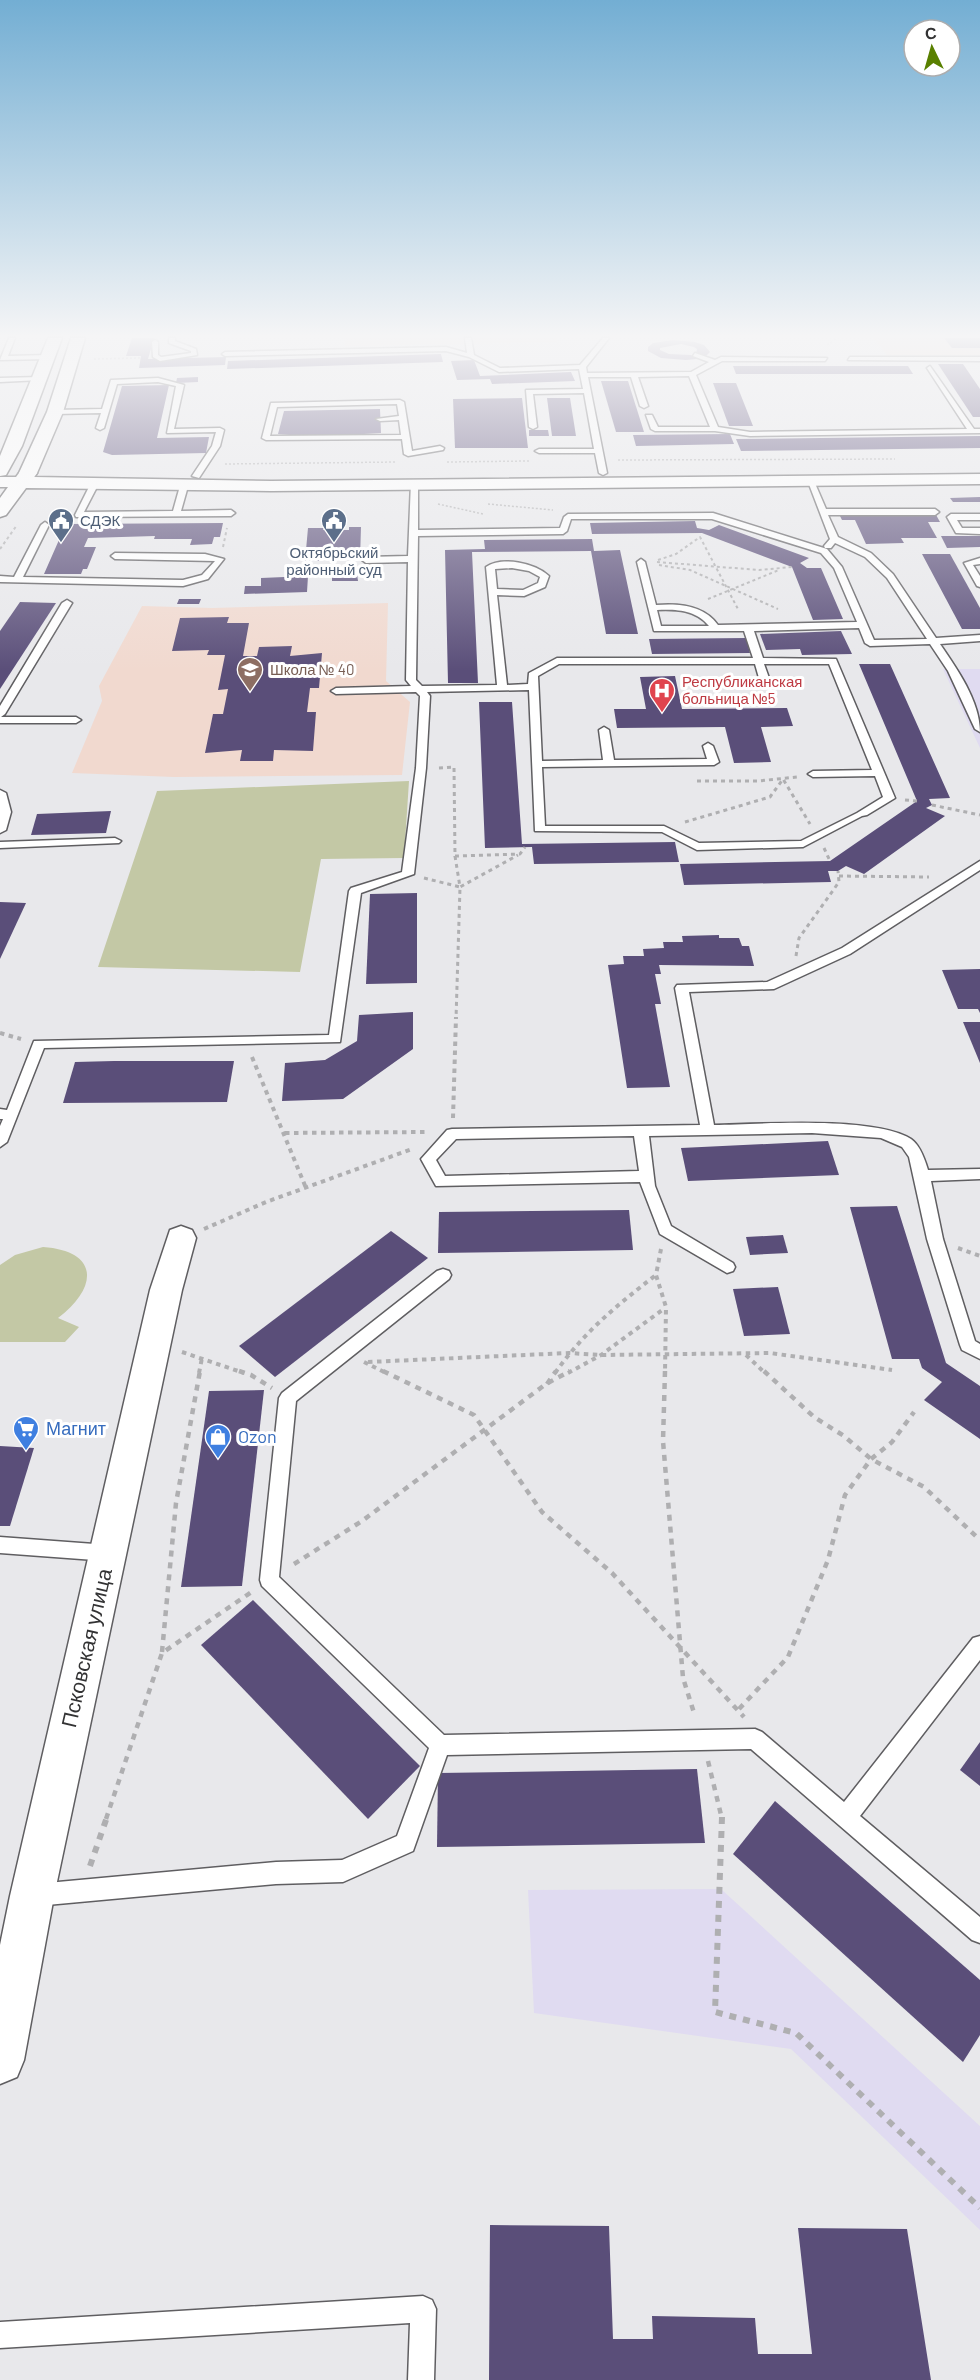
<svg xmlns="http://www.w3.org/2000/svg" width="980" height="2380" font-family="Barlow,sans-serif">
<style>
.industrial{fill:#e0dbf1}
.education{fill:#f1d9cf}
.green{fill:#c3c8a5}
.building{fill:#5a4e79}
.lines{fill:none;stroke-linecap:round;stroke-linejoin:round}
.service-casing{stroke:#5f5e61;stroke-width:3}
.minor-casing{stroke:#5f5e61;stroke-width:3}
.tertiary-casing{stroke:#5f5e61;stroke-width:3}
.secondary-casing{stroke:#5f5e61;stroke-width:3}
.path-far5{stroke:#afafb1;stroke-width:1.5;stroke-dasharray:2 2;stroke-linecap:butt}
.path-far4{stroke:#afafb1;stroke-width:2;stroke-dasharray:3 3;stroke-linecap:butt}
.path-far3{stroke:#afafb1;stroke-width:3;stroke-dasharray:4 4;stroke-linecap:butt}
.path-far2{stroke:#afafb1;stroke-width:4;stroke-dasharray:4.5 4.5;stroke-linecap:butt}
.path-far1{stroke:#afafb1;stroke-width:4.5;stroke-dasharray:6 6;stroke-linecap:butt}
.path{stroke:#afafb1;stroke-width:6;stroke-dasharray:7 7;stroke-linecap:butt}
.service{fill:#fff;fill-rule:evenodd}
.minor{fill:#fff;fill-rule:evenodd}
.tertiary{fill:#fff;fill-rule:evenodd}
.secondary{fill:#fff;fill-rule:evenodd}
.labels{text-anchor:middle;stroke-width:6;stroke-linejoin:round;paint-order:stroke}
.far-service-label{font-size:15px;fill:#4e5e75;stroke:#fff;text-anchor:start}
.far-education-label{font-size:15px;fill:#785e54;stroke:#fff;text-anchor:start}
.far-health-label{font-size:15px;fill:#be3a42;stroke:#fff;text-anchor:start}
.shop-label{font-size:18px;fill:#366cbe;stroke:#fff;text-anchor:start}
.near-street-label{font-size:21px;fill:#333334;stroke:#fff}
</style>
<rect width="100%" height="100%" fill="#e8e8eb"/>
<g class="industrial">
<path d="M943,669H980V748Z"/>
<path d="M721,1889L980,2126V2230L791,2049L534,2013L528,1890Z"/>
</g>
<g class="education">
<path d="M344,338H557V342L345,346Z"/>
<path d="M873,338H980V355H887Z"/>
<path d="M388,603L386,681L410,702L402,775L174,777L72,773L102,701L99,686L142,606L212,608Z"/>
</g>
<g class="green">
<path d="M409,781L404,858L321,859L300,972L98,967L157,791Z"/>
<path d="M43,1247C100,1251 98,1288 58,1318L79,1327L65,1342H0V1265L15,1255Z"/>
</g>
<g class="building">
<path d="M132,338H154L148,359L226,357L225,365L139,368L141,356H126Z"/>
<path d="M944,338H980V348H952Z"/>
<path d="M673,340L695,342L704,345L710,352L706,356L696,354L697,349L694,347L681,344L660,348V350L669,354L691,355L697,359L686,360L661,358L648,351V347L653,343Z"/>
<path d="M441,354L443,362L227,369L228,361Z"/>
<path d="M474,360L480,376L571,372L575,381L492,384L490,379L457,380L451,361Z"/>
<path d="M938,364H963L980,389V417H973Z"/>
<path d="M733,366H908L913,374H736Z"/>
<path d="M198,377V382L176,383L177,378Z"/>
<path d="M601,381H628L644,432H616Z"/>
<path d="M713,383H736L753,426H729Z"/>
<path d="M169,385L157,438L209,437L206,453L112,455L103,452L122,386Z"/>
<path d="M522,398L528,448H455L453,399Z"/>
<path d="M547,398H570L576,436H552Z"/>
<path d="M380,409L381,433L313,437L278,434L284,411Z"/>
<path d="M529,430H548L549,436H529Z"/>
<path d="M730,434L734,444L636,446L633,435Z"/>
<path d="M980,436V448L741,451L736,439Z"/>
<path d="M980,497V502H953L950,498Z"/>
<path d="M935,513L940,522H928L937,538H901L904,543L866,544L855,520H842L839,514Z"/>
<path d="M695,521L697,528L709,530L719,525L809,558L800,563L807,568H821L843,619L813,620L792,567L702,533L592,534L590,523Z"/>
<path d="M223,523L220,537H214L212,544L190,545L192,539H154L155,536L88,538L84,547H96L87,569H83L81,574H44L66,524Z"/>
<path d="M349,527H361L360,559L319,558V561H305L308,528H324L323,530H349Z"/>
<path d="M941,536H980V547L947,548Z"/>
<path d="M592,539L594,551L620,550L638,634H606L591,551L472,552L478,683H448L445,550L485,549L484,540Z"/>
<path d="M922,554H950L980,608V629H962Z"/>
<path d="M357,574L358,581H332V575Z"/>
<path d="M308,576L307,592L244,594L245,586H261V578Z"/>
<path d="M179,599H201L199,604H177Z"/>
<path d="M20,602L56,603L0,689V631Z"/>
<path d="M229,617L227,623H249L243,656H257L259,647L292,646L290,656L322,653L319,688H310L307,712H316L313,751L274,750L273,761H240L242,750L205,753L213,714H223L228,689L218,690L225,655H207L209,650L172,651L180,618Z"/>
<path d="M841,631L852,654L802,655L800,649L766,650L760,634Z"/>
<path d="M746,638L750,653L652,654L649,639Z"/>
<path d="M859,664H890L950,798L929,799L932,805L926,808L945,816L864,874L846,866L838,871H828L831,882L684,885L680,864L830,861L917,801Z"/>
<path d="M675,676L682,709L787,708L793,726L761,727L771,762L734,763L725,727L617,728L614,709H646L640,677Z"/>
<path d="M479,702H512L522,844L675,842L679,862L534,864L532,847L485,848Z"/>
<path d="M111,811L106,833L31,835L37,814Z"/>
<path d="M417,893V983L366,984L370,894Z"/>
<path d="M0,902L26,903L0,959Z"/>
<path d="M719,935V938H739L742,946H749L754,966L659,965L661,974H655L661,1004H655L670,1087L627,1088L608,965L624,964L623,956H644L643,949L664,948L663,942H683L682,936Z"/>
<path d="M980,969V1013L978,1009H958L942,970Z"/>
<path d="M413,1012V1049L343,1099L282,1101L285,1063L325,1060L357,1041L359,1015Z"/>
<path d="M963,1022H980V1063Z"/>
<path d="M114,1061H234L227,1102L63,1103L75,1062Z"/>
<path d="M828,1141L839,1175L688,1181L681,1148Z"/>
<path d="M897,1206L946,1363L980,1386V1439L924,1400L942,1382L922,1368L919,1359H892L850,1207Z"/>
<path d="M629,1210L633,1250L438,1253L439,1212Z"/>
<path d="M391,1231L428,1258L275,1377L239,1346Z"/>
<path d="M783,1235L788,1253L750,1255L746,1237Z"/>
<path d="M778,1287L790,1334L744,1336L733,1289Z"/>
<path d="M264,1390L242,1586L181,1587L209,1391Z"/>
<path d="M0,1446L34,1448L10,1526H0Z"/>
<path d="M253,1600L420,1766L368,1819L201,1645Z"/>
<path d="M980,1742V1786L960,1770Z"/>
<path d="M697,1769L705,1843L437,1847L438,1773Z"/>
<path d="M775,1801L980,1980V2035L963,2062L733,1854Z"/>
<path d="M490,2225L609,2226L613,2339H653L652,2316L755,2318L758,2354H812L798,2228L907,2229L931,2380H489Z"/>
</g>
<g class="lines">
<defs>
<g id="service">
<path d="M9,338H15L8,356L48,355L51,357L48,359L0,360Z"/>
<path d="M169,338H175V341L196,349L197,355L160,361L153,357L152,342L155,340L158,342V355L161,357L191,353V351L169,343Z"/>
<path d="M465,338H471L474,355L500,368L580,365L603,338H609L586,367L587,373L691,372L709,362L693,356L695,353L715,360L721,357L827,358L825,361H722L696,375L718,427L750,432L967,429L927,368L930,366L974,429H980V433L750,436L715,431H655L651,429L646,415H652L658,427H710L689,376L638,377L648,406L644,408L640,406L631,377H588L607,473L603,475L599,473L595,453H539L535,451L539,449H594L584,393L533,394L537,427L533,429L529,427L526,390L583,389L579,369L499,372L469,357L446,351L225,356L222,354L225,352L446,347L467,353Z"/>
<path d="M850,357H980V361L848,360Z"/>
<path d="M39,377L41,380L0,382V378Z"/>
<path d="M158,378L184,385L174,429L220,428L224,430L220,446L199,478L192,476L212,446L216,432L167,433L176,386L158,382L117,384L104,428L100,430L96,428L101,413L55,414L51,412L55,410L102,409L111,380Z"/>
<path d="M400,400L404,402L412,451L440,446L444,448L443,450L408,456L404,454L402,439L266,440L262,438L271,403ZM397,404L399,416L376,419L380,421L399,420L401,435L270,436L277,407Z"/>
<path d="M807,479L814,481L826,509H935L939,512L935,515H828L838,537L871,553L893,574L936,638L980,635V641L940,644C957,669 980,701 980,732L975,729L948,671L930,644L870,646L865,643L859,628L754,631L763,658L836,659L895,798L867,815L862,816L803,847L697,850L662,832L535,831L529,690L427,692L430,696L426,768L414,874L361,893L340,1042L44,1048L7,1142L0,1147V1126L3,1119H0V1109L7,1110L34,1041L329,1035L349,891L351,888L402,872L416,768L420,696L416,692L336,694L331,691L336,688L411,686L406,680L408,562L366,563L362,560L366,557L408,556L411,482L418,484V530L560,528L564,517L568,514L713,513L827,549L842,567L874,640L927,639L887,578L865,557L835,543L831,548H825L824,546L830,539ZM571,519H712L821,553L834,568L857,622L718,625C704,605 679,603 656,605L645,562L641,559L637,562L654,631H744L753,658H557L529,673L528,684L507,685L497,595L524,596L545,587L549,576C535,563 502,556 486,567L497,685L422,686L416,680L418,536L563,534L567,531ZM512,568L529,571L540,577L538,583L523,590L497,589L495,569ZM657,610C676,609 696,610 709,626H661ZM559,664H755L759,678L764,681L769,678L764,664H829L872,770L813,771L808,774L813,777L875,776L883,797L857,813L801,841L699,843L664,826H545L542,767L714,765L719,762L713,746L708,743L703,746L707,759L614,760L609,730L604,727L599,730L603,760L542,761L538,676Z"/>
<path d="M94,483L98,485L84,512L173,511L180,486L184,484L188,486L181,511L231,510L235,513L231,516L76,517L75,515L90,485Z"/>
<path d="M980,514V520H957L962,528H980V534L956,533L947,517L951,514Z"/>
<path d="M45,522L49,525L23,577L183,580L202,575L215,561L115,559L111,556L115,553L205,554L224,559L208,579L183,586L0,582V576L14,577L41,525Z"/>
<path d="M980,558V564L973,565L980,576V587L977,586L964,563Z"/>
<path d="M67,600L72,603L5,714L1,717H76L81,720L76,723H0V706L62,603Z"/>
<path d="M0,790L6,793L11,812L6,830L0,833Z"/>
<path d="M115,838L121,841L119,843L0,848V842Z"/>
<path d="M980,861V870L850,954L774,989L689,992L714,1125C760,1124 874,1116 911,1139C920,1145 925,1160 928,1170L980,1169V1179L931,1181L943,1239L975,1341L980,1344V1359L962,1350L960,1345L927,1239L909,1157L902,1147L881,1138L812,1133L649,1136L655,1186L671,1226L733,1263L735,1267L733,1271L727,1273L660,1234L640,1182L436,1186L421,1159L447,1130L452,1129L700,1125L675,988L677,985L767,982L842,948ZM634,1136L639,1171L445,1176L436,1160L456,1139Z"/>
<path d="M443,1269L449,1271L451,1275L449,1279L296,1401L279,1577L444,1735L755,1729L762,1732L844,1802L973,1638L980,1636V1660L860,1816L980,1917V1943L972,1940L751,1749L447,1755L413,1851L343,1882L276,1884L36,1906L28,1903L25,1895L28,1887L36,1884L276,1862L342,1860L397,1836L429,1748L262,1586L260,1580L279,1398L282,1393L437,1271Z"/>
<path d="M0,1537L108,1545L115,1547L117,1553L115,1559L108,1561L0,1553Z"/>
<path d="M423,2296L432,2300L436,2309L434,2380H408L410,2323L0,2348V2322Z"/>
</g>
<path id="minor" d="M181,1226L192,1230L196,1238L182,1290L54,1896L24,2060L17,2077L0,2084V1945L10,1896L150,1290L170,1230Z"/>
<g id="tertiary">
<path d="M48,338H62L22,446L6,475L0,476V456Z"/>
<path d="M71,338H85L63,412L37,473L34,477H22L19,473L47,412Z"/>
</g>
<path id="secondary" d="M28,468L34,469L37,473L34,477L271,481L980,474V484L271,491L26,488L6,515L0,517V498L8,487H0V477H16L22,469Z"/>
</defs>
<use href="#service" class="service-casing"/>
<use href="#minor" class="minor-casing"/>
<use href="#tertiary" class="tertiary-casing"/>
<use href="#secondary" class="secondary-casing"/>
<g class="path-far5">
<path d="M827,345L838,338"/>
<path d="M94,359L141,358"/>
<path d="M618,460L895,459"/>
<path d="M447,462L529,461"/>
<path d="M225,464L397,462"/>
<path d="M438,504L483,514"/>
<path d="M488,504L553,510"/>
</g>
<g class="path-far4">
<path d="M223,547L227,528"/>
<path d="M0,549L17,525"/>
<path d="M658,560L676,554L700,537L739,611"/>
<path d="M657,562L759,570L792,567"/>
<path d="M659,565L690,570L778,609"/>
<path d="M708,599L779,570"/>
</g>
<g class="path-far3">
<path d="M439,768L454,767L455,856L520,854L525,847"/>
<path d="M697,781H758L797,777"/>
<path d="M905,800L917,801"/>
<path d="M932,805L980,815"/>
<path d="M685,822L770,797L783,779L810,824"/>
<path d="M824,848L830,861"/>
<path d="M455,856L460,887L518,855"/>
<path d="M839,876L929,877"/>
<path d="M424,878L460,887L456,1019"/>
<path d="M796,956L799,938L839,882L838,871"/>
</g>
<g class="path-far2">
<path d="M0,1033L21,1039"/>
<path d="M252,1057L306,1188"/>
<path d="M453,1118L456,1017"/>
<path d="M285,1133L427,1132"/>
<path d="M204,1229L266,1202L412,1149"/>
<path d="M958,1248L980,1256"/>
<path d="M661,1249L656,1275L666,1307L665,1373"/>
<path d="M182,1352L244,1373"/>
<path d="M746,1355L765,1373"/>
<path d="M364,1362L386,1373"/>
<path d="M368,1362L569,1353L601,1355L770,1353L892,1370"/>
<path d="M199,1373L202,1358"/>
<path d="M555,1373C585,1331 616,1306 656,1275"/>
<path d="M568,1373L601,1355L665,1308"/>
</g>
<g class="path-far1">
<path d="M239,1371L251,1375L272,1388"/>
<path d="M383,1371L474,1415L542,1512L612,1573L744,1717"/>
<path d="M665,1371L663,1441L683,1678L695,1716"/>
<path d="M764,1371L814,1417L844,1436L871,1459L924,1487L980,1540"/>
<path d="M547,1384L556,1371"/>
<path d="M294,1564L362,1521L546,1384L570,1371"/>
<path d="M162,1652L176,1503L200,1371"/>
<path d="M739,1709L788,1657L828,1560L845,1495L871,1459L892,1442L914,1412"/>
<path d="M708,1761L722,1819"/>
<path d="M106,1819L162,1653L253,1591"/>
</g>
<g class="path">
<path d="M722,1817L715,2012L796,2033L980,2208"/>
<path d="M90,1866L107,1817"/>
</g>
<use href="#service" class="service"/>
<use href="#minor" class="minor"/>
<use href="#tertiary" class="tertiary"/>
<use href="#secondary" class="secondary"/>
</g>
<linearGradient id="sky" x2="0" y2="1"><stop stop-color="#73aed3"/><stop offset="0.5" stop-color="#f5f5f6"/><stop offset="1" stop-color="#f5f5f6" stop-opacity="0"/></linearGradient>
<rect width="980" height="671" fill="url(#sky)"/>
<defs>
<symbol id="civic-pin" viewBox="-11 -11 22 30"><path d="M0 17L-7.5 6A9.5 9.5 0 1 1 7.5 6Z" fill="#5c6f8a" stroke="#fff"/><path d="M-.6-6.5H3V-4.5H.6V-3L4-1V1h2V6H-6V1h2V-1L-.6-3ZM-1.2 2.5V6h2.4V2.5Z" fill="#fff"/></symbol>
<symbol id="school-pin" viewBox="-11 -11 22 30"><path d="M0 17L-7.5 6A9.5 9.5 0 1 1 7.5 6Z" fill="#8d6e63" stroke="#fff"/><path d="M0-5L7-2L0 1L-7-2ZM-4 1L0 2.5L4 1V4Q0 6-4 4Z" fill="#fff"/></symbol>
<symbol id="hospital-pin" viewBox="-11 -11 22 30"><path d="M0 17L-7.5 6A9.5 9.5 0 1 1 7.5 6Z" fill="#e0444e" stroke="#fff"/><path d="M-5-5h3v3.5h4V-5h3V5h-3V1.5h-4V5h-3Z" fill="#fff"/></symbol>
<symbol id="supermarket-pin" viewBox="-11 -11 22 30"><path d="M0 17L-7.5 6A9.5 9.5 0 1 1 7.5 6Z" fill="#3f7fe0" stroke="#fff"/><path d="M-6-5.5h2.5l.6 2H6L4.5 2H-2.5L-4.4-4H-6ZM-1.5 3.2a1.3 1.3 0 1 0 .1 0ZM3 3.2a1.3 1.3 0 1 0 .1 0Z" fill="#fff"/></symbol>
<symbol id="shop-pin" viewBox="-11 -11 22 30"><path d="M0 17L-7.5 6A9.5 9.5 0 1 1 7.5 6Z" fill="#3f7fe0" stroke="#fff"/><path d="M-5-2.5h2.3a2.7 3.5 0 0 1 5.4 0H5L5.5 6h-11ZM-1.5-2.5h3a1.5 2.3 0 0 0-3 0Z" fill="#fff"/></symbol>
</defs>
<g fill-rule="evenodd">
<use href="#civic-pin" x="46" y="506" width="30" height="40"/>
<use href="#civic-pin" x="319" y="506" width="30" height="40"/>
<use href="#school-pin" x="235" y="655" width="30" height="40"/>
<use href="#hospital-pin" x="647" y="676" width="30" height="40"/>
<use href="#supermarket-pin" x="11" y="1414" width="30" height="40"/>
<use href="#shop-pin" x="203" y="1422" width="30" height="40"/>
</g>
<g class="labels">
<g class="far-service-label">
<text x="80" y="526">СДЭК</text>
<text x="334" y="558" text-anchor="middle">Октябрьский<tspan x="334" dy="17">районный суд</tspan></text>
</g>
<g class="far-education-label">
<text x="270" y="675">Школа № 40</text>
</g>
<g class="far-health-label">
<text x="682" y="687">Республиканская<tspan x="682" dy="17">больница №5</tspan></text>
</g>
<g class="shop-label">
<text x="46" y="1435">Магнит</text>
<text x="238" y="1443">Ozon</text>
</g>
<g class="near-street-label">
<text transform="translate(87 1648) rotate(-77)" y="7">Псковская улица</text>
</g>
</g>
<g transform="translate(932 48) rotate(355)"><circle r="28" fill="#ffffff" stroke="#adadae" stroke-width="1.5"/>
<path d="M0-4.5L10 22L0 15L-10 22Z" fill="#598000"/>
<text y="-9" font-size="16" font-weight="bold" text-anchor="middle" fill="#333334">С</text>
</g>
</svg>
